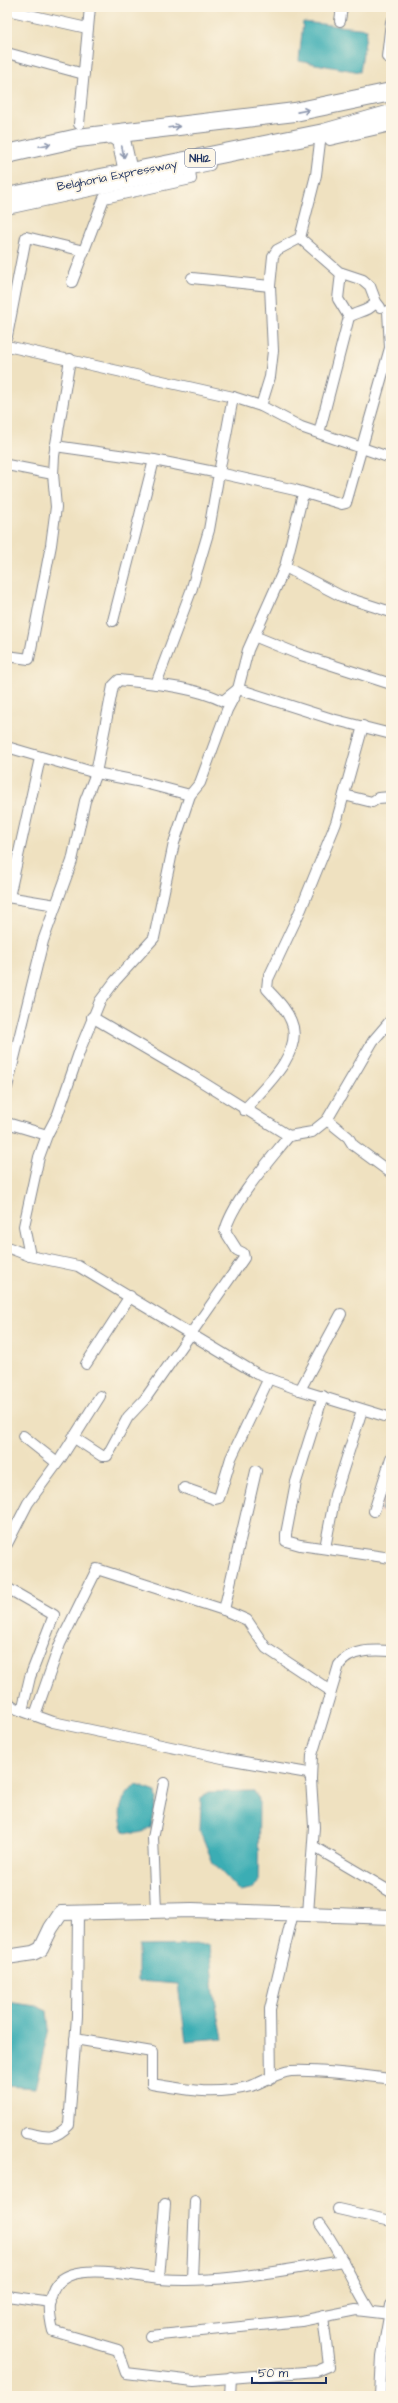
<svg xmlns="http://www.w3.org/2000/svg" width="398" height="2403" font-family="'Architects Daughter',sans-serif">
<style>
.built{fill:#f6d2c5}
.water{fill:#3badb4;stroke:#2b6e89}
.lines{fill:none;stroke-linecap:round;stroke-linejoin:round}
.street-casing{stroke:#85888f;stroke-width:12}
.secondary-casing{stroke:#85888f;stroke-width:16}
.highway-casing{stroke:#85888f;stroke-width:20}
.street{stroke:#fff;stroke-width:10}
.secondary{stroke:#fff;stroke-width:14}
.highway{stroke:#fff;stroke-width:18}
.oneway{stroke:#8d97ae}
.labels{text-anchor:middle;stroke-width:4;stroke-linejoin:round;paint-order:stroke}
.shield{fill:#fcf5e5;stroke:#5e6a86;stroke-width:1}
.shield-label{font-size:11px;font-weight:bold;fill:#1b2f5e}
.street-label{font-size:12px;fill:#1b2f5e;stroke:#fcf5e5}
</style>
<rect width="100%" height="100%" fill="#fcf5e5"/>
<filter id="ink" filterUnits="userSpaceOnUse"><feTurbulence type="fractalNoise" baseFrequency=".025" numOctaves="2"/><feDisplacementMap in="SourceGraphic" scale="8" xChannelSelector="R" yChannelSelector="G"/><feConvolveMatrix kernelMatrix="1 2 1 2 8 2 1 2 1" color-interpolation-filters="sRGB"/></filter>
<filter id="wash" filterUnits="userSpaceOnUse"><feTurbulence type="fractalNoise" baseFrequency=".012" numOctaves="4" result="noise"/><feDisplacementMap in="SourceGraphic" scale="16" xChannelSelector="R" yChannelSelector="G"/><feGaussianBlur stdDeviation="0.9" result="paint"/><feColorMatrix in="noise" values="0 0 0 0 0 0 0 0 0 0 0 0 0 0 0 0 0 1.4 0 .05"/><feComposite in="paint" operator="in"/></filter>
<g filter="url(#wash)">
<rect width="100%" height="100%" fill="#efe1c0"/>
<path class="built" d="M391,1470L388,1487L391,1488V1497L386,1496L381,1510L391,1514V1516L378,1512Z"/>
<g class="water">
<path d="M303,22L367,29L360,72L299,61Z"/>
<path d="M386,1495L391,1497V1514L381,1510Z"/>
<path d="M136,1785L156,1792L157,1800L151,1828C141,1833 134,1835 124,1831C116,1812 121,1797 136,1785Z"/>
<path d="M254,1791L259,1800L258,1883L250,1890L240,1892L213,1863L200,1831L201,1798L208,1792Z"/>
<path d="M209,1945L214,1994L223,2038L186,2041L178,1984L138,1981V1946Z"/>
<path d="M7,2002L36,2006L47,2011L49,2029L35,2088L7,2086Z"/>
</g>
</g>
<g filter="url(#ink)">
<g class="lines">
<defs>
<g id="street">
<path d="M7,10L87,28"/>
<path d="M340,21L342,7"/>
<path d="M7,53L84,74"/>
<path d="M387,57L391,22"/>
<path d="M79,124L90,7"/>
<path d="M330,140L391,126"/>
<path d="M7,209L210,165"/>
<path d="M300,238L339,272L363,280L370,286L376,302L380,307"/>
<path d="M341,273L338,299L349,317"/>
<path d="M192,278L270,286"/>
<path d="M72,282L104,198L191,179L190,169"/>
<path d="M7,336L26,237L84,251"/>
<path d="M7,346L233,397L261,406L301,427L391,458"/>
<path d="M233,397L219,473L295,490L342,504L346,503L390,348L388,311"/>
<path d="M261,406L270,377L273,351L270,286L273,256L277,250L300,238L316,175L320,142L324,133"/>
<path d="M319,433L349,317C358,311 369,312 376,302"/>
<path d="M55,446L154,460L219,473L209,530L191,591L156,684"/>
<path d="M7,465L53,474"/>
<path d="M285,567L341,596L391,612"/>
<path d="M113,621L154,460"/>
<path d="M254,636L298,654L391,684"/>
<path d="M7,656L29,659L51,545L56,507L53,474L54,456L70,359"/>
<path d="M7,747L96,773L137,781L190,795"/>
<path d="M344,795L372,802L378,798L391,797"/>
<path d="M7,897L56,905"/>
<path d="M9,897L40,758"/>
<path d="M92,1017L191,1075L289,1136"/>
<path d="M7,1087L43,941L72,861L85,801L96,773L113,686L119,680C154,684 191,686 223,701L238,689L332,719L391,734"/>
<path d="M244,1110C263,1089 305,1052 291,1021C286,1008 276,999 267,989L268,979L301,909L336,823L363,726"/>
<path d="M327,1120L348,1137L353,1145L391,1173"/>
<path d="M7,1123L47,1135L39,1157L24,1226L30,1256"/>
<path d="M47,1135L58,1114L81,1047L100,1001L115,981L154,938L174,843L190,795L200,783L227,710L238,689L248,650L285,567L303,494"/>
<path d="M7,1247L30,1256L78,1266L257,1374L300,1390L391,1418"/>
<path d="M86,1364L130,1296"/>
<path d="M300,1390L341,1314"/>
<path d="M323,1396L296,1482L286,1534V1541L300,1545L391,1558"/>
<path d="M23,1436L57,1463"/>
<path d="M73,1437L102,1456H107L128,1417L145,1399L244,1258L243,1253L237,1250L225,1231C233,1201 269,1161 289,1136L312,1132L327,1120L373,1041L391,1020"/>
<path d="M184,1488L215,1499L219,1498L231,1458L269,1378"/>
<path d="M374,1511L391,1458"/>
<path d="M7,1544L28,1503L61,1458L100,1396"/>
<path d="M325,1548L335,1495L362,1410"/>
<path d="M7,1588L54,1615L30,1677L22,1711"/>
<path d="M224,1610L256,1471"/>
<path d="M7,1702L17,1709L53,1722L227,1759L308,1773L311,1779L314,1827L308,1914"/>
<path d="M35,1715L60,1644L97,1569L224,1610L247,1620L266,1648L331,1691"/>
<path d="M311,1779L312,1755L339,1665C350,1649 373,1650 391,1651"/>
<path d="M313,1846L391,1892"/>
<path d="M156,1910L153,1838L164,1783"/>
<path d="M75,2039L152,2052V2084C190,2090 213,2096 251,2086C263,2082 278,2072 291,2071C324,2070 358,2075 391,2079"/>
<path d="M271,2079L270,2009L293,1913"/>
<path d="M26,2133C47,2137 53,2141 69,2125L77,2016L78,1911"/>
<path d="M165,2204L159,2279C220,2284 283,2270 343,2261"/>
<path d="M338,2209L391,2221"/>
<path d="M320,2224C341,2252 352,2283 370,2311"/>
<path d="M159,2279C111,2273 33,2250 53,2331L118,2350L126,2373L194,2381L317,2371L329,2366L323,2316"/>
<path d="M192,2279L195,2201"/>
<path d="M7,2296L51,2302"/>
<path d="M150,2336L301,2321L356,2310L390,2314"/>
<path d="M230,2396L231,2377"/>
<path d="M380,2396L382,2356L391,2305"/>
</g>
<path id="secondary" d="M7,1957L33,1953L41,1949L51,1928L61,1913L192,1910L391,1917"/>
<g id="highway">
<path d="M113,134L121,140L127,167L124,174"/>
<path d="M7,154L78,138L295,112L391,92"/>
<path d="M7,197L324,133L391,114"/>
</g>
</defs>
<use href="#street" class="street-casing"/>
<use href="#secondary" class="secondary-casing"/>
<use href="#highway" class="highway-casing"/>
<use href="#street" class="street"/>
<use href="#secondary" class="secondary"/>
<use href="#highway" class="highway"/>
</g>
<defs><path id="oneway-shaft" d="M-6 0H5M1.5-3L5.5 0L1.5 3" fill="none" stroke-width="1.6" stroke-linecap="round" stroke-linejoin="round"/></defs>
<g class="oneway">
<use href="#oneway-shaft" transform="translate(303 111) rotate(-11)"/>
<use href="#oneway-shaft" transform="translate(174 127) rotate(-7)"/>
<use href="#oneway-shaft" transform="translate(45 145) rotate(-12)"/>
<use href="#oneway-shaft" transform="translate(123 152) rotate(78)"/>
</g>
</g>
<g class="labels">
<rect class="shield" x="185" y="149" width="30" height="18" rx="3"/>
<g class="shield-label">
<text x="200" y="162">NH12</text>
</g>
<g class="street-label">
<text transform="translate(117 175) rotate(-11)" y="4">Belghoria Expressway</text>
</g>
</g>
<rect width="398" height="2403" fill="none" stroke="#fcf5e5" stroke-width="24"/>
<path d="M252 2377v6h74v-6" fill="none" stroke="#1b2f5e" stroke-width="2"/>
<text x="258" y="2377" font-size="12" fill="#1b2f5e" stroke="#fcf5e5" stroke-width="3" paint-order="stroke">50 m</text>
</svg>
